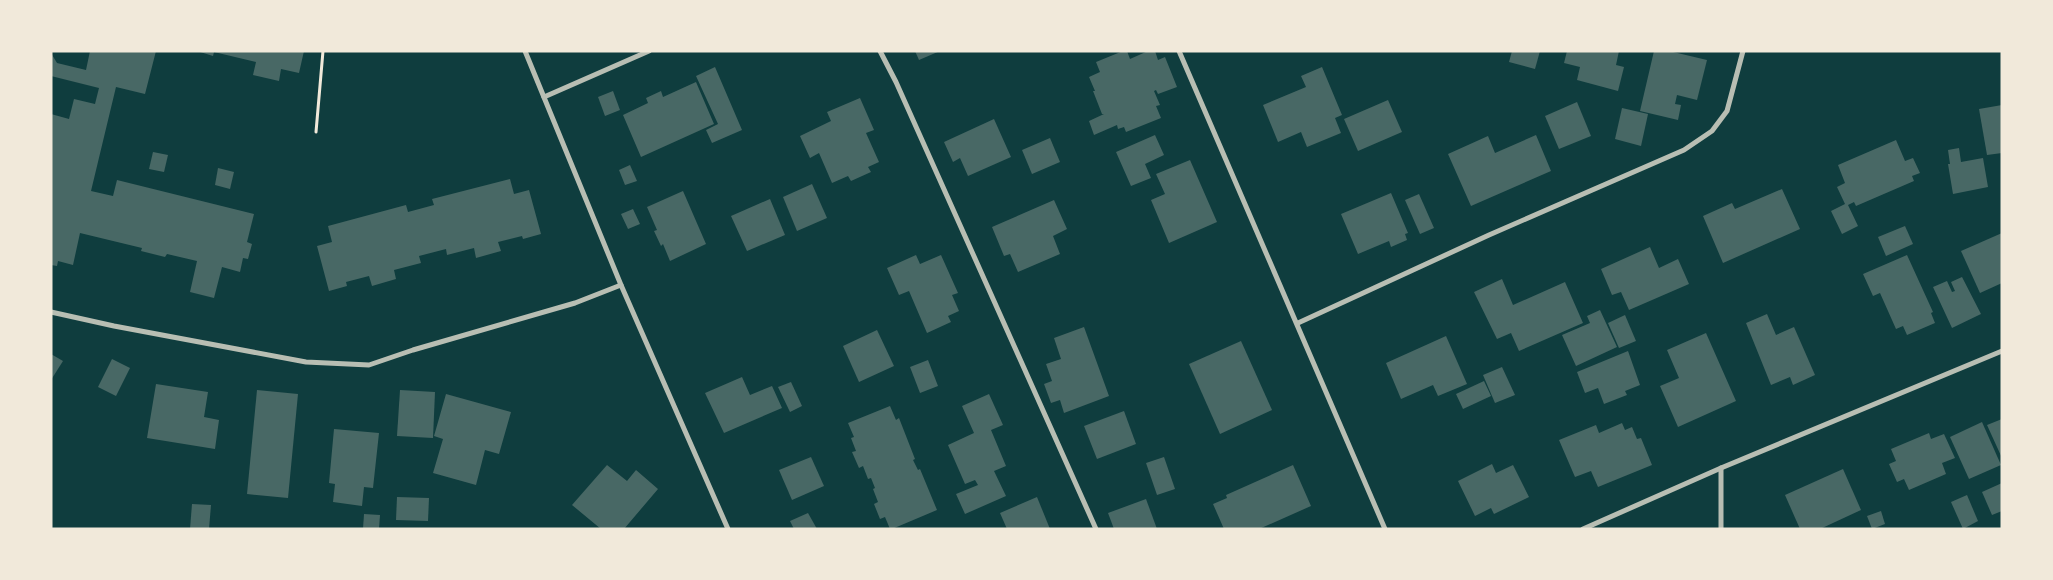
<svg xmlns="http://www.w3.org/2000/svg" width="2053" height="580" font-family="'Sofia Sans Condensed',sans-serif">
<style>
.building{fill:#486865}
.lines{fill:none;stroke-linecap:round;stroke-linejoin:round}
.path{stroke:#f1e9da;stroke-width:3}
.minor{stroke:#b8beb3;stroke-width:5}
</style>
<rect width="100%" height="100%" fill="#0f3d3e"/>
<g class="building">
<path d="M90,51H156L145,94L116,87L91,191L113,196L117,180L254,214L247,242L252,244L248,259L243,258L240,272L222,267L214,298L190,292L197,261L167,254L165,257L141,251L142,248L80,233L73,265L58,261L57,266L51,265V114L69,119L74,99L95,104L99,88L51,76V53L57,63L86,70Z"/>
<path d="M197,51H304L299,73L281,69L279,81L253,75L256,62L214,52L213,56Z"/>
<path d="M915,51H940L919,60Z"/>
<path d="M1123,51H1127L1130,59L1148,51H1155L1158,60L1165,57L1177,87L1158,94L1156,90L1154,91L1160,105L1156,106L1161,118L1126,132L1124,127L1118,129L1117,125L1094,135L1089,121L1104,114H1102L1093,91H1095L1089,77L1100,72L1096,62Z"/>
<path d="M1512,51H1540L1535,69L1509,62Z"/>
<path d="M1567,51H1619L1616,65L1624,67L1618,91L1577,80L1580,67L1564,63Z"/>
<path d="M1654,51H1669L1707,60L1697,100L1677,95L1675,104L1681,105L1678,120L1640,111Z"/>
<path d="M715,67L742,130L712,143L706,130L718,124L696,76Z"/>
<path d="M1322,67L1342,115L1335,118L1341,133L1307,147L1301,132L1278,142L1263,105L1306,87L1301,76Z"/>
<path d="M696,82L714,124L641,157L623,115L648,103L646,98L661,91L663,97Z"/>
<path d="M613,91L620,110L605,116L598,97Z"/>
<path d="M860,98L874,130L866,133L879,162L868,167L871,172L851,181L848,176L832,183L819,153L810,158L800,136L831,121L827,112Z"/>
<path d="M1388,100L1402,132L1358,151L1344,119Z"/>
<path d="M1577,102L1591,136L1559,149L1545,116Z"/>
<path d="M2002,105V153L1987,155L1979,109Z"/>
<path d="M1622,108L1648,114L1641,146L1615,139Z"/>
<path d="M994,119L1011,157L968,176L960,158L953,162L944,142Z"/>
<path d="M1155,135L1164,155L1145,164L1151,178L1131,186L1116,152Z"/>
<path d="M1536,135L1551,171L1471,206L1448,154L1488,136L1495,153Z"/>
<path d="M1050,138L1060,162L1032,174L1022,150Z"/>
<path d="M1896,140L1905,161L1913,158L1920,173L1912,176L1914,181L1856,206L1854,202L1848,205L1858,226L1842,234L1831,211L1845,204L1837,187L1845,183L1838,165Z"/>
<path d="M1959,148L1961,162L1983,158L1988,187L1953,194L1948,164H1950L1948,150Z"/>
<path d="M153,152L168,155L164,172L149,169Z"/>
<path d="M1190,160L1217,222L1169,243L1151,200L1165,194L1156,174Z"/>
<path d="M630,165L637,181L625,185L619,170Z"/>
<path d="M218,168L234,172L230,189L215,185Z"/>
<path d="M510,179L514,194L529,190L541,234L523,239L522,236L498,242L501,251L476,258L474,248L447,255L446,249L419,256L421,263L394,270L396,279L372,286L369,276L346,282L347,286L329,291L317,246L332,242L328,226L406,205L408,212L434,205L432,199Z"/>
<path d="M812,184L827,218L797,231L783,197Z"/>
<path d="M1782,189L1800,229L1723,263L1703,216L1732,203L1735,209Z"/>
<path d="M683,191L706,244L670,261L663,244L661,246L654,231L657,230L647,207Z"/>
<path d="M1391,193L1408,233L1405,234L1407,240L1391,247L1389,241L1358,254L1341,214Z"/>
<path d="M1419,194L1434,228L1420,234L1405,200Z"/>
<path d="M770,199L785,235L747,251L731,216Z"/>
<path d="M1054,200L1067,229L1053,236L1060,254L1018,272L1010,254L1004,256L992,227Z"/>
<path d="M633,209L640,224L628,229L621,214Z"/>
<path d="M1905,226L1913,244L1886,256L1878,237Z"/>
<path d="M2002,233V283L1980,293L1961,251Z"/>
<path d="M1650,247L1659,268L1678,259L1689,284L1629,310L1621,292L1612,295L1601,269Z"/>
<path d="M916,255L920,264L941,255L958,293L952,295L959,311L948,316L951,322L927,333L909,291L899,295L887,268Z"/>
<path d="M1907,255L1933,312L1931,313L1935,323L1907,335L1903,326L1896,329L1880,293L1873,296L1863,274Z"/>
<path d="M1962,277L1981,314L1952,328L1933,287L1947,281L1952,292L1955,291L1951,282Z"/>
<path d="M1502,279L1513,305L1565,282L1583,323L1519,351L1511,333L1497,339L1474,292Z"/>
<path d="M1600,310L1617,347L1576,366L1562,335L1590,323L1587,316Z"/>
<path d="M1767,314L1776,335L1794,327L1815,375L1793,385L1790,377L1771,385L1746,323Z"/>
<path d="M1625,315L1636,341L1619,348L1608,323Z"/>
<path d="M1084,327L1109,396L1064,413L1060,400L1051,403L1044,384L1052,381L1046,364L1061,359L1054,338Z"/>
<path d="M877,330L894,366L859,382L843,346Z"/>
<path d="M1706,333L1736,401L1678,427L1660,386L1679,378L1667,350Z"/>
<path d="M1446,336L1467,384L1438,396L1433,385L1401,399L1386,363Z"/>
<path d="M1241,341L1272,410L1220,434L1189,364Z"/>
<path d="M1628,351L1640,385L1625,391L1627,395L1604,404L1598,388L1585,393L1577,372Z"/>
<path d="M51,354L63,361L51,380Z"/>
<path d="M112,359L130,368L116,396L98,387Z"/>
<path d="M928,360L938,386L920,393L910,367Z"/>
<path d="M1502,367L1515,395L1495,403L1483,375Z"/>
<path d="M742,377L750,395L772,386L782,408L724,433L705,393Z"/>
<path d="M1484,381L1491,396L1463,409L1456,394Z"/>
<path d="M791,382L802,406L790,412L778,387Z"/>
<path d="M156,384L208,392L204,417L219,420L215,449L147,438Z"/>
<path d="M257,390L298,394L288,498L247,494Z"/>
<path d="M400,390L435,392L433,438L397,436Z"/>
<path d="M446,394L511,412L499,454L485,450L476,485L433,473L443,439L434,436Z"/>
<path d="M989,394L1003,425L991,430L1006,466L994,471L1006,496L965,514L956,494L978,485L975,480L965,484L948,445L974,433L962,406Z"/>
<path d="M890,406L896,420L899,418L915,459L913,460L918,470L920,469L937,510L892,529H890L885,517L880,519L874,504L878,502L873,489L875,488L871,478L868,479L863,466L859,468L852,452L856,451L851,438L854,437L848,423Z"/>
<path d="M1124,411L1136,444L1097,459L1084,426Z"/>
<path d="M2002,419V458L1987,425Z"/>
<path d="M1982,422L2001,465L1969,479L1950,437Z"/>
<path d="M1622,423L1625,430L1632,427L1637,439L1641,438L1652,465L1598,487L1591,471L1575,477L1559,440L1596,425L1599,433Z"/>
<path d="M334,429L379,433L373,488L364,487L362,506L333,502L335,484L329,483Z"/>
<path d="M1929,433L1931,439L1944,434L1955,458L1942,463L1946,474L1909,490L1904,479L1897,482L1889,464L1896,461L1891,449Z"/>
<path d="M811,457L824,486L792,500L779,470Z"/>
<path d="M1164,457L1175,489L1157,495L1146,463Z"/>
<path d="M1492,464L1496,473L1513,465L1529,497L1494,514L1491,508L1475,516L1458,481Z"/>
<path d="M607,465L627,481L636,470L658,489L624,529H601L572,505Z"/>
<path d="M1293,465L1311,506L1259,529H1224L1213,504L1227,498L1226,495Z"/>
<path d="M1843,469L1861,510L1820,529H1800L1785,495Z"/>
<path d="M2002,483V511L1992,515L1982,492Z"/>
<path d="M1967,495L1978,521L1963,529L1951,502Z"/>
<path d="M397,497L429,498L428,521L396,520Z"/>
<path d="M1037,497L1050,529H1007L1000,513Z"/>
<path d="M1146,499L1157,529H1114L1108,513Z"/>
<path d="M192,504L211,505L209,529H190Z"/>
<path d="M1881,511L1885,524L1872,529L1867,516Z"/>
<path d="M808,513L817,529H794L790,521Z"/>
<path d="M364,514L380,515L379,529H363Z"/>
</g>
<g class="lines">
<path class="path" d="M316,132L323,51"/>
<g class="minor">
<path d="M525,51L621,285L728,529"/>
<path d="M880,51L896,82L1096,529"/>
<path d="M1179,51L1385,529"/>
<path d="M544,97L649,51"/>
<path d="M51,312L114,326L306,362L369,365L413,350L575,303L621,285"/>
<path d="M1298,323L1489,235L1684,150L1712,131L1727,111L1743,51"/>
<path d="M1721,468V529"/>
<path d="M1583,529L1721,468L2002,351"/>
</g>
</g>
<rect width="2053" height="580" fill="none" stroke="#f1e9da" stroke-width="105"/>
</svg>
